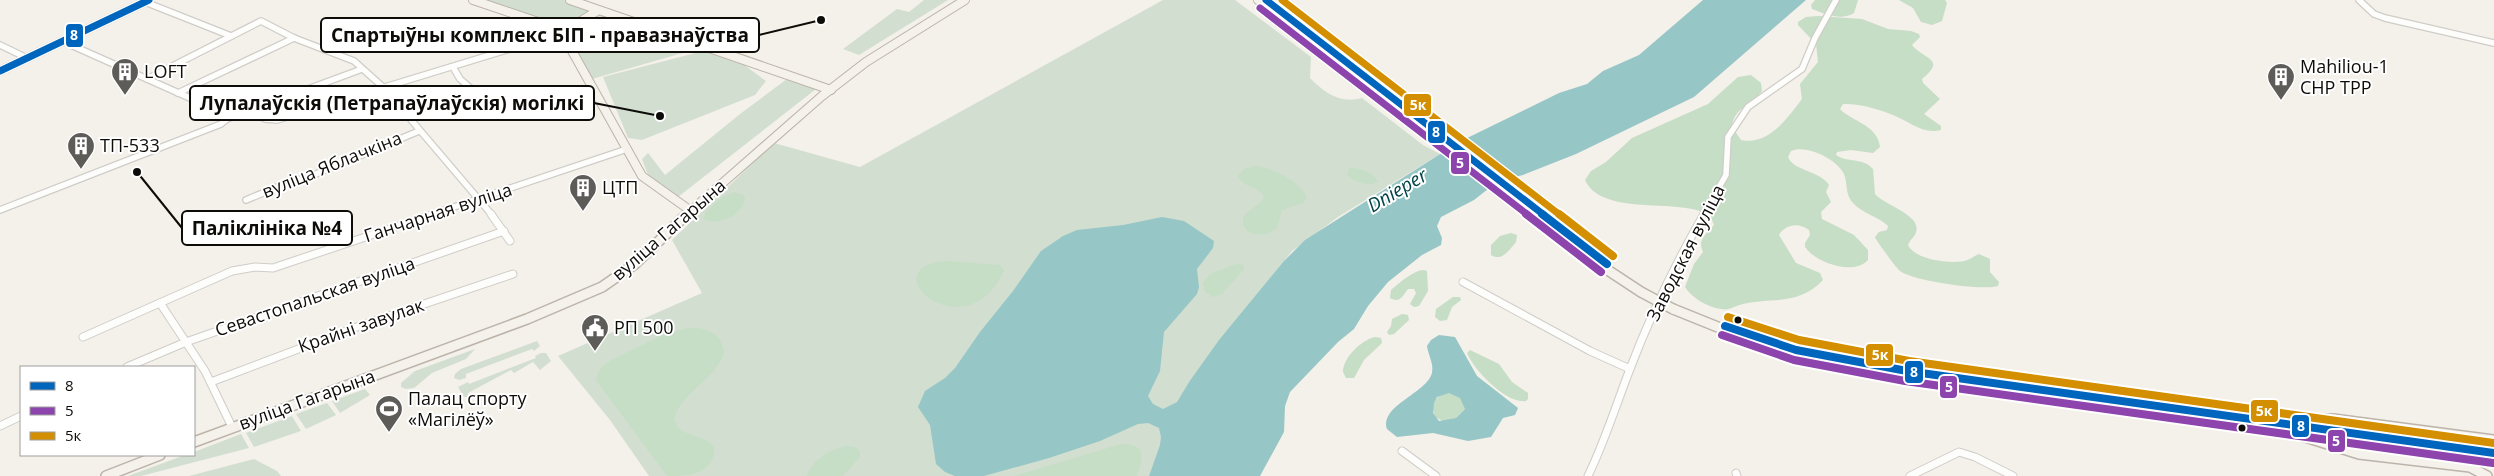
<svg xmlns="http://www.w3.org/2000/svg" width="2494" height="476" font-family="'Open Sans',sans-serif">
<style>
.green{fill:#d2dfd0}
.forest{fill:#c6ddc6}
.water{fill:#96c6c6;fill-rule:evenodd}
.pier{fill:#f4f0ea}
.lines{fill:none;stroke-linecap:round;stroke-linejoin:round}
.minor-far1-casing{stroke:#d0cdc8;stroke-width:8}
.minor-casing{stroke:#d0cdc8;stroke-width:9}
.major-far1-casing{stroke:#bcb4a9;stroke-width:10}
.major-casing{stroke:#bcb4a9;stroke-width:12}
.minor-far1{stroke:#fdfdfc;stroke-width:5.5}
.minor{stroke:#fdfdfc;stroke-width:7}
.major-far1{stroke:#f5f1eb;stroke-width:8}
.major{stroke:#f5f1eb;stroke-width:9}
.major-bridge-casing{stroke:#bcb4a9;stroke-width:12;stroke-linecap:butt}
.major-bridge{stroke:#f5f1eb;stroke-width:9}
.bus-1-far1-casing{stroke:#fff;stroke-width:10}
.bus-1-casing{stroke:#fff;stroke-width:12}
.bus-2-far1-casing{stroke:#fff;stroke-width:10}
.bus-2-casing{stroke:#fff;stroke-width:12}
.bus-3-far1-casing{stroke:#fff;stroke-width:10}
.bus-3-casing{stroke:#fff;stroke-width:12}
.bus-1-far1{stroke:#0065bd;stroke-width:7}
.bus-1{stroke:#0065bd;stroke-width:8}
.bus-2-far1{stroke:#8e44ad;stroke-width:7}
.bus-2{stroke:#8e44ad;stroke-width:8}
.bus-3-far1{stroke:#d48f01;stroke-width:7}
.bus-3{stroke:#d48f01;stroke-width:8}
.bus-dot{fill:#0e0c09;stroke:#fff;stroke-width:2}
.labels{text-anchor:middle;stroke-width:4;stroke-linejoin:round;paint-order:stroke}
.poi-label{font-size:18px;fill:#0e0c09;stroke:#fff;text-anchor:start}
.street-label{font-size:18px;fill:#0e0c09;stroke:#fff}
.water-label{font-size:19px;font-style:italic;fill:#004447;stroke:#fff}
.leader{fill:none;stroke:#0e0c09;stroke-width:2}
.callout-dot{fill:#0e0c09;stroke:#fff;stroke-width:2}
.callout{fill:#fff;stroke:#0e0c09;stroke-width:2}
.callout-label{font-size:19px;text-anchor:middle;font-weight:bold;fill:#0e0c09}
.line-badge{stroke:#fff;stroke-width:2}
.badge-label{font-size:14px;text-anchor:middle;font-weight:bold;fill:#fff}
</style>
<rect width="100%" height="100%" fill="#f4f0ea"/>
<g class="green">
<path d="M481,0H564L588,8L590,11L564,26Z"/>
<path d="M924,0H948L859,55L843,49L897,9L909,12Z"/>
<path d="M1163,0H1235L1311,57L1310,78C1325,93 1340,104 1362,98L1423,145L1440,154L1338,217L1292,251L1189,382L1177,403L1149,476H649L610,420L558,356L702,293L672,240L774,143L860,167Z"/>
<path d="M603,16L661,36V38L700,48L592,79L569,35L594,17Z"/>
<path d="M707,50L743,64L766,81L755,95L642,140L628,138L603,77Z"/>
<path d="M787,79L816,89L678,197L648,175L642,159L648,153L665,175L740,114Z"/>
<path d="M537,341L540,346L534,351L532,349L466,374V378L459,380L454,378L455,374L461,369Z"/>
<path d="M475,349L466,359L432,373L414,388L406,389L401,387V383L415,371Z"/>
<path d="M541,353H546L551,361L540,370L533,362L514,373L511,370L468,393L469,397H464L458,387L468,382L469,384L536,358L535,356Z"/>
<path d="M365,389L370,395L340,413L332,401Z"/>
<path d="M327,403L336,415L306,429L296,414Z"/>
<path d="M292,416L301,431L254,447L246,433Z"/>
<path d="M241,434L249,448L141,476H128L185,455H194V452Z"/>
<path d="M254,459L277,471L281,476H189Z"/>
</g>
<g class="forest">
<path d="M1815,0H1858L1854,13C1841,21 1825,14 1812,9L1811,5Z"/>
<path d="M1899,0H1945L1947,3L1942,21L1932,25L1921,22L1913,8Z"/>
<path d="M1818,16L1862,19L1888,29L1911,31L1919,34L1920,37L1912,45C1924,60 1947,58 1922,79L1923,83L1940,99L1924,114L1941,126V130C1923,135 1909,121 1893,115C1879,109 1858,103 1843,104L1840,109L1843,112C1856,122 1878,127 1880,147L1873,153L1851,150L1837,152L1836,155C1847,163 1863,157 1873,169L1875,194C1884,205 1922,215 1916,232C1915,237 1910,239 1908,245C1915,260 1950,264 1964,261C1970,260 1974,256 1979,254L1990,259V272L1999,282L1998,286C1983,291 1913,281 1900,271C1897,269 1875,239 1875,237L1879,232L1887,230L1888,226C1878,216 1863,214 1853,203C1845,195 1848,184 1844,174C1837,159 1806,144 1791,151L1788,157C1793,171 1819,170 1829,185L1826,192L1831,202L1821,212L1822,219L1854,235L1868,250V260C1854,276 1816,263 1805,247V243L1810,235L1809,230C1799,222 1785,224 1779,235L1796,263L1820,273L1823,280C1799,306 1772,297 1743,304C1734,306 1729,311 1721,309C1707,307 1692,298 1685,287L1694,264L1703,252C1697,239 1706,235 1714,225C1707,190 1604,223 1585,180L1591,171L1606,162L1632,138L1708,104L1738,77L1751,75L1761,83L1762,91C1753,104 1733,108 1732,127L1741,140C1768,146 1787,119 1802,99L1800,84L1818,62L1816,44L1798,25V22L1806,17Z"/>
<path d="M1256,166C1272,168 1302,182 1307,198L1303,203L1282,210L1277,228C1269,237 1241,238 1243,220C1244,210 1260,207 1264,197C1258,185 1243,188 1238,176L1244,169Z"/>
<path d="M1350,168C1360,167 1375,174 1378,182C1369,187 1354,182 1347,175L1348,170Z"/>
<path d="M734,192L743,195L745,199C742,214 718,227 704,219L705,213L722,197Z"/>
<path d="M1511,233L1517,235L1516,242C1509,250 1502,262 1491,255V245L1500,236Z"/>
<path d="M947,261L1000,265L1004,271C965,355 867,266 947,261Z"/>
<path d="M1236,264L1244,265V269L1222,294L1213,297L1205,292L1203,283L1210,274Z"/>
<path d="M1424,270L1427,271L1428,291L1419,306L1414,307L1410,304L1416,293L1414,289H1408C1403,295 1400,304 1390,298L1391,290C1398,284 1414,270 1424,270Z"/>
<path d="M1453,297H1460L1461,300L1452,307L1447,320L1440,321L1435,317L1436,309Z"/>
<path d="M1402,314L1408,315L1409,320L1394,334L1389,335L1387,332L1391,326L1392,319Z"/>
<path d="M689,328C707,327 721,333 724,352C716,380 681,391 674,419C676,424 678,429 683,431C696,439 726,439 710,463C700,476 682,476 667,476L596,380C598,370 602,366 611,360L667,333Z"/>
<path d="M1375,337L1381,338L1382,343L1364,360L1354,378H1346L1343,372C1343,358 1361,340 1375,337Z"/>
<path d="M1470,350L1499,364L1512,382L1528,393V399L1526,401C1506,404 1474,370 1467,353Z"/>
<path d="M1445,393C1456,392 1464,398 1465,409L1456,418L1443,421L1435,417C1430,406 1434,397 1445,393Z"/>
<path d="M1121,444C1147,444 1144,457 1137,476H1014Z"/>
<path d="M846,446L855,447L860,451V457L843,476H806C815,459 827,450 846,446Z"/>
</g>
<g class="water">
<path d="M1703,0H1806L1694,97L1576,154L1523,175L1506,179L1488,189L1474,200L1441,217L1437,226L1442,238L1441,245L1422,255L1388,282L1368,306L1354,329L1338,342L1290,392L1285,406L1284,432L1260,476H1149L1160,445L1161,437L1159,428L1148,423L1138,424L1100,441L1049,458L984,476H955L945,472L936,464L930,425L918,407L925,391L945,378L955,368L980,332L1013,291L1041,251L1063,236L1077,230L1123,225L1162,217L1184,221L1214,241L1213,248L1197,269L1199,287L1197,294L1164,332L1160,371L1148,396L1153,404L1163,409L1177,402L1189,382L1219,340L1284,261L1305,240L1459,142L1559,93L1587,84L1603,71L1639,55Z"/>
<path d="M1439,335L1455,337L1477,376L1518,408L1515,415L1503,418L1491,437L1468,441L1433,433L1397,437L1387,429C1380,405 1426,394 1432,373C1434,363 1428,355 1427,346L1431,340ZM1449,393L1460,398L1465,409L1456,418L1439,421L1433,413L1434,403L1437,397Z"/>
</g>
<path class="pier" d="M1456,141L1508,181L1494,188L1444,149Z"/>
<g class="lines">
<defs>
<g id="minor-far1">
<path d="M2359,0L2374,14L2385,18L2494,43"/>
<path d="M145,2L231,36"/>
<path d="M62,41L210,107L227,119"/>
<path d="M0,45L27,58"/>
<path d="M453,67L460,79L474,91"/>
<path d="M147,79L261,21L294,38L354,61L384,88L492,215"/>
<path d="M178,93L294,38"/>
<path d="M254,113L265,119L277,120L562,33"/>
<path d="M246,200L294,180L304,179L419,131"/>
<path d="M0,210L221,124L227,119L362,69"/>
<path d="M430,215L627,149"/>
<path d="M1703,215L1726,175L1728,137L1748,107L1802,69L1815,38L1836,0"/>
</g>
<g id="minor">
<path d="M491,214L510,241"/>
<path d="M1463,282L1590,351L1630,369"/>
<path d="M160,303L205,371L232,427"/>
<path d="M83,337L232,271L255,267L273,268L434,214"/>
<path d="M127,367L186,342L504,231"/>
<path d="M211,382L362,325L513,274"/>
<path d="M0,426L21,416"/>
<path d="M1402,451L1436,476"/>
<path d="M1736,473L1737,476"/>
<path d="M1588,476C1605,441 1616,405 1630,369C1650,316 1676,263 1704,214"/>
<path d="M1910,476L1959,452L1975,457L2013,476"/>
</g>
<g id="major-far1">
<path d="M473,0L547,25L562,33L642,176L691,211"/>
<path d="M570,0L831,90"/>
<path d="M1258,0L1535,215"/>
<path d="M562,33L597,11"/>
<path d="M0,71L149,0"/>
<path d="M686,215L822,96L866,62L965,0"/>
</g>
<g id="major">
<path d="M1534,214L1597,263L1641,292"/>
<path d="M1673,309L1755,342L1841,364L2494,459"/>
<path d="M2281,422L2333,419L2494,440"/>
<path d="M2302,436L2359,454L2470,467L2487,476"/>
<path d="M194,442L527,319L602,287L635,264L687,214"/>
<path d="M106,476L160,455"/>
</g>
</defs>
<use href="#minor-far1" class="minor-far1-casing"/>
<use href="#minor" class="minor-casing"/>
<use href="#major-far1" class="major-far1-casing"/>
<use href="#major" class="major-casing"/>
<use href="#minor-far1" class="minor-far1"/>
<use href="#minor" class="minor"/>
<use href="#major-far1" class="major-far1"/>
<use href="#major" class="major"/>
<defs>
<path id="major-bridge" d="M1641,292L1673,309"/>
</defs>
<use href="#major-bridge" class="major-bridge-casing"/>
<use href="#major-bridge" class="major-bridge"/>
<defs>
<g id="bus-1-far1">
<path d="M1266,0L1544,215"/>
<path d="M0,71L149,0"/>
</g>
<g id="bus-1">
<path d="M1542,214L1607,264"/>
<path d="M1725,326L1796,350L1907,371L2494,453"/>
</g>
<path id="bus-2-far1" d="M1260,8L1528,215"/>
<g id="bus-2">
<path d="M1526,214L1601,272"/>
<path d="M1722,335L1794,360L1905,381L2493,463"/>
</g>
<path id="bus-3-far1" d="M1282,0L1560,215"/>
<g id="bus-3">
<path d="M1559,214L1613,256"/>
<path d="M1728,317L1799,340L1909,361L2494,443"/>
</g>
</defs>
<use href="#bus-1-far1" class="bus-1-far1-casing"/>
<use href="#bus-1" class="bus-1-casing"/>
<use href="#bus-2-far1" class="bus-2-far1-casing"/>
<use href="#bus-2" class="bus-2-casing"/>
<use href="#bus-3-far1" class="bus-3-far1-casing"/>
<use href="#bus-3" class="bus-3-casing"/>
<use href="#bus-1-far1" class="bus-1-far1"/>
<use href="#bus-1" class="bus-1"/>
<use href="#bus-2-far1" class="bus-2-far1"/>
<use href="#bus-2" class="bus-2"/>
<use href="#bus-3-far1" class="bus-3-far1"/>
<use href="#bus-3" class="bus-3"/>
</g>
<defs>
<symbol id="building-pin" viewBox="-11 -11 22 30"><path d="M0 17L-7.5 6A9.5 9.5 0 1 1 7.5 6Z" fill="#5e5c58" stroke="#fff"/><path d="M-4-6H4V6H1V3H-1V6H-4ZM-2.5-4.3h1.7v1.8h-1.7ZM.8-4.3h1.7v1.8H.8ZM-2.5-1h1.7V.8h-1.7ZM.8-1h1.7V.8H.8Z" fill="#fff"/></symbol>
<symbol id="civic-pin" viewBox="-11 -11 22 30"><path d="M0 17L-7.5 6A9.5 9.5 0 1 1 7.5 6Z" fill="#5e5c58" stroke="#fff"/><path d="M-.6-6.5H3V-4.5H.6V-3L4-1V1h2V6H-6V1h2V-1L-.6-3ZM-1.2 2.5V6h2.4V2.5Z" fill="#fff"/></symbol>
<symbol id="stadium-pin" viewBox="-11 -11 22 30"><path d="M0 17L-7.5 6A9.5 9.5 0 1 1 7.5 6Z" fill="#5e5c58" stroke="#fff"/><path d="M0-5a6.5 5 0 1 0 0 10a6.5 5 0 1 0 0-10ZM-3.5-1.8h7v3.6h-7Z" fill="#fff"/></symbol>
</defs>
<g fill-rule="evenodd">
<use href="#building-pin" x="109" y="56" width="32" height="43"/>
<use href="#building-pin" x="2265" y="61" width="32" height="43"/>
<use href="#building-pin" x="65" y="130" width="32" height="43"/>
<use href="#building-pin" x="567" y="172" width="32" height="43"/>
<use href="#civic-pin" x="579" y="312" width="32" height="43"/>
<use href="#stadium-pin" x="373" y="393" width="32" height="43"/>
</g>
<g class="bus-dot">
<circle cx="1738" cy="320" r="4.5"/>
<circle cx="2242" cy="428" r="4.5"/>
</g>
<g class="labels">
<g class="poi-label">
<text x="2300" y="73">Mahiliou-1<tspan x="2300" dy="21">CHP TPP</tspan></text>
<text x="144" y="78">LOFT</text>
<text x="100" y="152">ТП-533</text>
<text x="602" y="194">ЦТП</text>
<text x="614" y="334">РП 500</text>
<text x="408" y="405">Палац спорту<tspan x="408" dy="21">«Магілёў»</tspan></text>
</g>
<g class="street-label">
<text transform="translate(332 165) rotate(-22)" y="6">вуліца Яблачкіна</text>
<text transform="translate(438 213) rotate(-18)" y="6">Ганчарная вуліца</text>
<text transform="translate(669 230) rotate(-41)" y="6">вуліца Гагарына</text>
<text transform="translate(1686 253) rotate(-63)" y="6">Заводская вуліца</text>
<text transform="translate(315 297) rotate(-19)" y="6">Севастопальская вуліца</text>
<text transform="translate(361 326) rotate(-19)" y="6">Крайні завулак</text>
<text transform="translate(307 400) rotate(-20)" y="6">вуліца Гагарына</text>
</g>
<g class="water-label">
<text transform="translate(1397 190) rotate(-31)" y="7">Dnieper</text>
</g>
</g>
<path class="leader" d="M821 20L759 35M660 116L594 103M137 172L182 228"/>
<g class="callout-dot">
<circle cx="821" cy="20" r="5"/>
<circle cx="660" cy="116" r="5"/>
<circle cx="137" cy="172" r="5"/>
</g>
<g class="callout">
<rect x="321" y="18" width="438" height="34" rx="5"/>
<rect x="190" y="86" width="404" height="34" rx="5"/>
<rect x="182" y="211" width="170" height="34" rx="5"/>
</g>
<g class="callout-label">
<text x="540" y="42">Спартыўны комплекс БІП - правазнаўства</text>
<text x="392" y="110">Лупалаўскія (Петрапаўлаўскія) могілкі</text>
<text x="267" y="235">Паліклініка №4</text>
</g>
<g class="line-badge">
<rect x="65" y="23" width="19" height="25" rx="5" fill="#0065bd"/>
<rect x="1403" y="93" width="29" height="24" rx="5" fill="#d48f01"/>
<rect x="1427" y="120" width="19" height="24" rx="5" fill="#0065bd"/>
<rect x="1450" y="151" width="20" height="24" rx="5" fill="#8e44ad"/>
<rect x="1865" y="343" width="29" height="24" rx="5" fill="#d48f01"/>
<rect x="1904" y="360" width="20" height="24" rx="5" fill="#0065bd"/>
<rect x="1939" y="375" width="19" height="24" rx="5" fill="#8e44ad"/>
<rect x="2250" y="399" width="29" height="24" rx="5" fill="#d48f01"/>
<rect x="2291" y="414" width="19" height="24" rx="5" fill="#0065bd"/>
<rect x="2327" y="429" width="19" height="24" rx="5" fill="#8e44ad"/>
</g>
<g class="badge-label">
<text x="74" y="40">8</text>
<text x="1418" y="110">5к</text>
<text x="1436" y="137">8</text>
<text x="1460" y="168">5</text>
<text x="1880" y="360">5к</text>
<text x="1914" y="377">8</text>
<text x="1949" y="392">5</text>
<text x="2264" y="416">5к</text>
<text x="2301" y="431">8</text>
<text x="2336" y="446">5</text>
</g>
<rect x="20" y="366" width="175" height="90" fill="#ffffff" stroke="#9f9e9d"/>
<rect x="30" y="382" width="25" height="8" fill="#0065bd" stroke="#9f9e9d"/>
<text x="65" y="391" font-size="15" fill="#0e0c09">8</text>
<rect x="30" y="407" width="25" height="8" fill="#8e44ad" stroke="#9f9e9d"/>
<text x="65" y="416" font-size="15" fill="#0e0c09">5</text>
<rect x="30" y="432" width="25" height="8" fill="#d48f01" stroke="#9f9e9d"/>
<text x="65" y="441" font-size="15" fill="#0e0c09">5к</text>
</svg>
